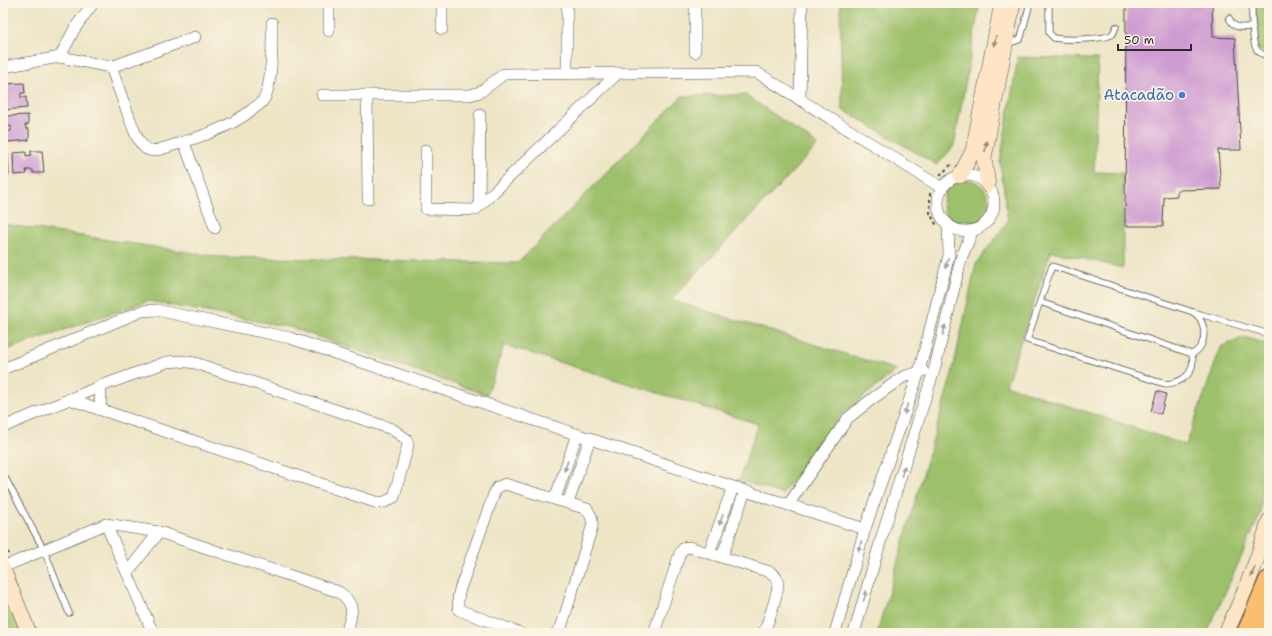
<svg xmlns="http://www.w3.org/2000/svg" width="1272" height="636" font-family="'Shantell Sans',sans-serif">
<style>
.green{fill:#9dc06a;stroke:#64764a}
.building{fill:#cf9cd2}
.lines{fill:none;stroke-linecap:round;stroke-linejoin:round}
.lane-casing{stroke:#484742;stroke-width:7}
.street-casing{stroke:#484742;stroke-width:12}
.secondary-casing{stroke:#484742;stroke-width:16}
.highway-casing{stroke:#484742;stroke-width:22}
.path{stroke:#484742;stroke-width:2;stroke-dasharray:3 3;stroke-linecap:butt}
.lane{stroke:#fff;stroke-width:5.5}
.street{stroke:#fff;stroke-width:11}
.secondary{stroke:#fde5c5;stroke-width:15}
.highway{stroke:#fbbd6e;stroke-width:20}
.oneway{fill:#948878}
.oneway2{fill:#a0a0a0}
.shop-dot{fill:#3f7fe0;stroke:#fcf5e5;stroke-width:1.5}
.labels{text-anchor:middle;stroke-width:3.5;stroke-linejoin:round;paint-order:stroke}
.shop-label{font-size:15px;fill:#366cbe;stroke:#fcf5e5;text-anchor:end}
</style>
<rect width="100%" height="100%" fill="#fcf5e5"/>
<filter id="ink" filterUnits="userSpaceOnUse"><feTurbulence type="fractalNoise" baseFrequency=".025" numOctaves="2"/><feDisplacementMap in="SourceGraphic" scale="8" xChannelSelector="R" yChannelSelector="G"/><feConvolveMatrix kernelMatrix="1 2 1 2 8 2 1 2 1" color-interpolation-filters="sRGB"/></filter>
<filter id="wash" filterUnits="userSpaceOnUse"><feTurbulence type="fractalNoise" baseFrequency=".012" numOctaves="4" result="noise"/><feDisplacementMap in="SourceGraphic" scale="16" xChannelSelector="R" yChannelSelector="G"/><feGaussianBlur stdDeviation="0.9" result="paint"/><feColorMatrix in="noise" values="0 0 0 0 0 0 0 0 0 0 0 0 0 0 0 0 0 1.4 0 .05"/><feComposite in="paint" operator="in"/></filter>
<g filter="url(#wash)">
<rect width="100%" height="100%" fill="#ede5c6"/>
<g class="green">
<path d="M840,3H980L954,146L937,165L842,109Z"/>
<path d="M1254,3H1269V51L1265,52L1257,49L1254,40Z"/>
<path d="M1018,57L1098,59L1094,172L1123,173V268L1051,251L1006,385L1186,445L1221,347L1244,337L1269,345V429L1260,515L1207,633H877L952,374L976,264L1008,221L1000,162Z"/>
<path d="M746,95L818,145L671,300L897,370L840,416L782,494L739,480L758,424L504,345L487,395L289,327L147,301L3,351V224L220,257L518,263L682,96Z"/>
<circle cx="966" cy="203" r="23"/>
<path d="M3,589L22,633H3Z"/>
</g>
<g id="blocks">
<g class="building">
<path d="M1126,3H1212L1213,37L1235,38L1241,150H1218L1221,189L1177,190V196L1164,197L1163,226H1125Z"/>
<path d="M24,83L25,93H21V98L26,97L27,108L5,110L4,99H8L7,94H3V84Z"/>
<path d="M28,115V125H25L26,129H29V140L7,142L6,131H11V126L6,127V116Z"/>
<path d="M31,151H42L44,173H33V170H26L27,174L14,175L13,153L26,152V156L31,155Z"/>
<path d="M3,154H8L9,175L3,176Z"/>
<path d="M1157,391L1166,394L1161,414L1151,411Z"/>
</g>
</g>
</g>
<g filter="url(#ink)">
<use href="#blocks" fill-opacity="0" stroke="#484742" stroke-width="1"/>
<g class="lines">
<defs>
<g id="lane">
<path d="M1049,3V33L1054,38C1064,40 1105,40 1113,34L1116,27"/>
<path d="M1252,3C1252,14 1251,40 1256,48C1258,53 1264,55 1269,56"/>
<path d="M1229,18C1235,30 1241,27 1253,27"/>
<path d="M1007,44L1019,40L1021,37L1030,3"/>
<path d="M1040,302L1192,354"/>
<path d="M1193,312C1195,314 1199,316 1200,319C1207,330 1205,348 1192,354C1196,373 1183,383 1165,384L1027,340L1052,266L1193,312L1269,334"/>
<path d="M3,474L44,550L69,613"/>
</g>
<g id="street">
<path d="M329,3V31"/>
<path d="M567,3V73"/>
<path d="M695,3V52"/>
<path d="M442,29V3"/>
<path d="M60,57L111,67L195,37"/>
<path d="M3,67L60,57L75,28L93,3"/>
<path d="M111,67C118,87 125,106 132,125C135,132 138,142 144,147C149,152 155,151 161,149C193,139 227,130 253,109C257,106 262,103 264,99C273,83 272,42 272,23"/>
<path d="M322,95H470L480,92L504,74L756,72L942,188"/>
<path d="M367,95L368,199"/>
<path d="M800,100L802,3"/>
<path d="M184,142L215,228"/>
<path d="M426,150V209L475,210L618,73"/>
<circle cx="966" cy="203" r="28"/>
<path d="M479,206L480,115"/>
<path d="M3,369L142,311L156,310L290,338L745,491L865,529"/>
<path d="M100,410L101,386"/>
<path d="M3,427L101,386L167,362L180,361L195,363L392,429L406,439L408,445L394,497L385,502L378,503L69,399"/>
<path d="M555,499L577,434"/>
<path d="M568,503L590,438"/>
<path d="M788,505L848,418L872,399L903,377L923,371"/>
<path d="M106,524L153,633"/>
<path d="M709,553L733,487"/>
<path d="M722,557L745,491"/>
<path d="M3,567L106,524L159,532L339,592C357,605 352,614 346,633"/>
<path d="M127,573L159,532"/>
<path d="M520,633L459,610C457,602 458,596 460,589L495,491L498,487L505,484L587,509C591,515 593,519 592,527L561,628L556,633"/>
<path d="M654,633L680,553L684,548L689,547L770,572C774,575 777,577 778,581C779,593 768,621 764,633"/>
<path d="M835,633L865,529L919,372L949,255L948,224"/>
<path d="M854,633L882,536L935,367L961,259L973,230"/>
</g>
<g id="secondary">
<path d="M960,176L973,151L1002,3"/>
<path d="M988,185L984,158L1013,3"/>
<path d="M3,569L29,633"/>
<path d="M1226,633C1243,597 1258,560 1269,521"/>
</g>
<g id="highway">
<path d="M1247,633L1269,581"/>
<path d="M1265,633L1269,623"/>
</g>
</defs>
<use href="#lane" class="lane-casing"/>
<use href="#street" class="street-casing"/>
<use href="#secondary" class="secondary-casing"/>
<use href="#highway" class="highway-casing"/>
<g class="path">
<path d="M940,175L953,163"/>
<path d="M930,193V213L937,226"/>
<path d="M3,541L9,554"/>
</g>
<use href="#lane" class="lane"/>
<use href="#street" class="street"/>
<use href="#secondary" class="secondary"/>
<use href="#highway" class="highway"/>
</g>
<defs><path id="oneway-solid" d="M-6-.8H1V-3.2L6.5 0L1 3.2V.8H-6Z"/></defs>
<g class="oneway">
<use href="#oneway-solid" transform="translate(995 41) rotate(101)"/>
<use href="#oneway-solid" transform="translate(986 146) rotate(-80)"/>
<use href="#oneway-solid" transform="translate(1253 572) rotate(110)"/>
</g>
<g class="oneway2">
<use href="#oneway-solid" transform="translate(947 263) rotate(104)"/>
<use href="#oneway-solid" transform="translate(944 330) rotate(-77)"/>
<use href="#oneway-solid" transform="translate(906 409) rotate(109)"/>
<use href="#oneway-solid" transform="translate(566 466) rotate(109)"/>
<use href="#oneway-solid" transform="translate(903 471) rotate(-73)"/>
<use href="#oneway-solid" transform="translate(721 520) rotate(109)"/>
<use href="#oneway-solid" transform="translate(860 546) rotate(106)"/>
<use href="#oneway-solid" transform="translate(865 596) rotate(-74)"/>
</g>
</g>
<circle class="shop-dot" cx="1182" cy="95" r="4"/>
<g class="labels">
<g class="shop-label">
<text x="1174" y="100">Atacadão</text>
</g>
</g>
<rect width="1272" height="636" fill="none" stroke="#fcf5e5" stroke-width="16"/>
<path d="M1118 44v6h73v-6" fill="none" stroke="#2b2b2b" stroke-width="2"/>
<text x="1124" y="44" font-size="12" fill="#2b2b2b" stroke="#fcf5e5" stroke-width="3" paint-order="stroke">50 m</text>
</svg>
